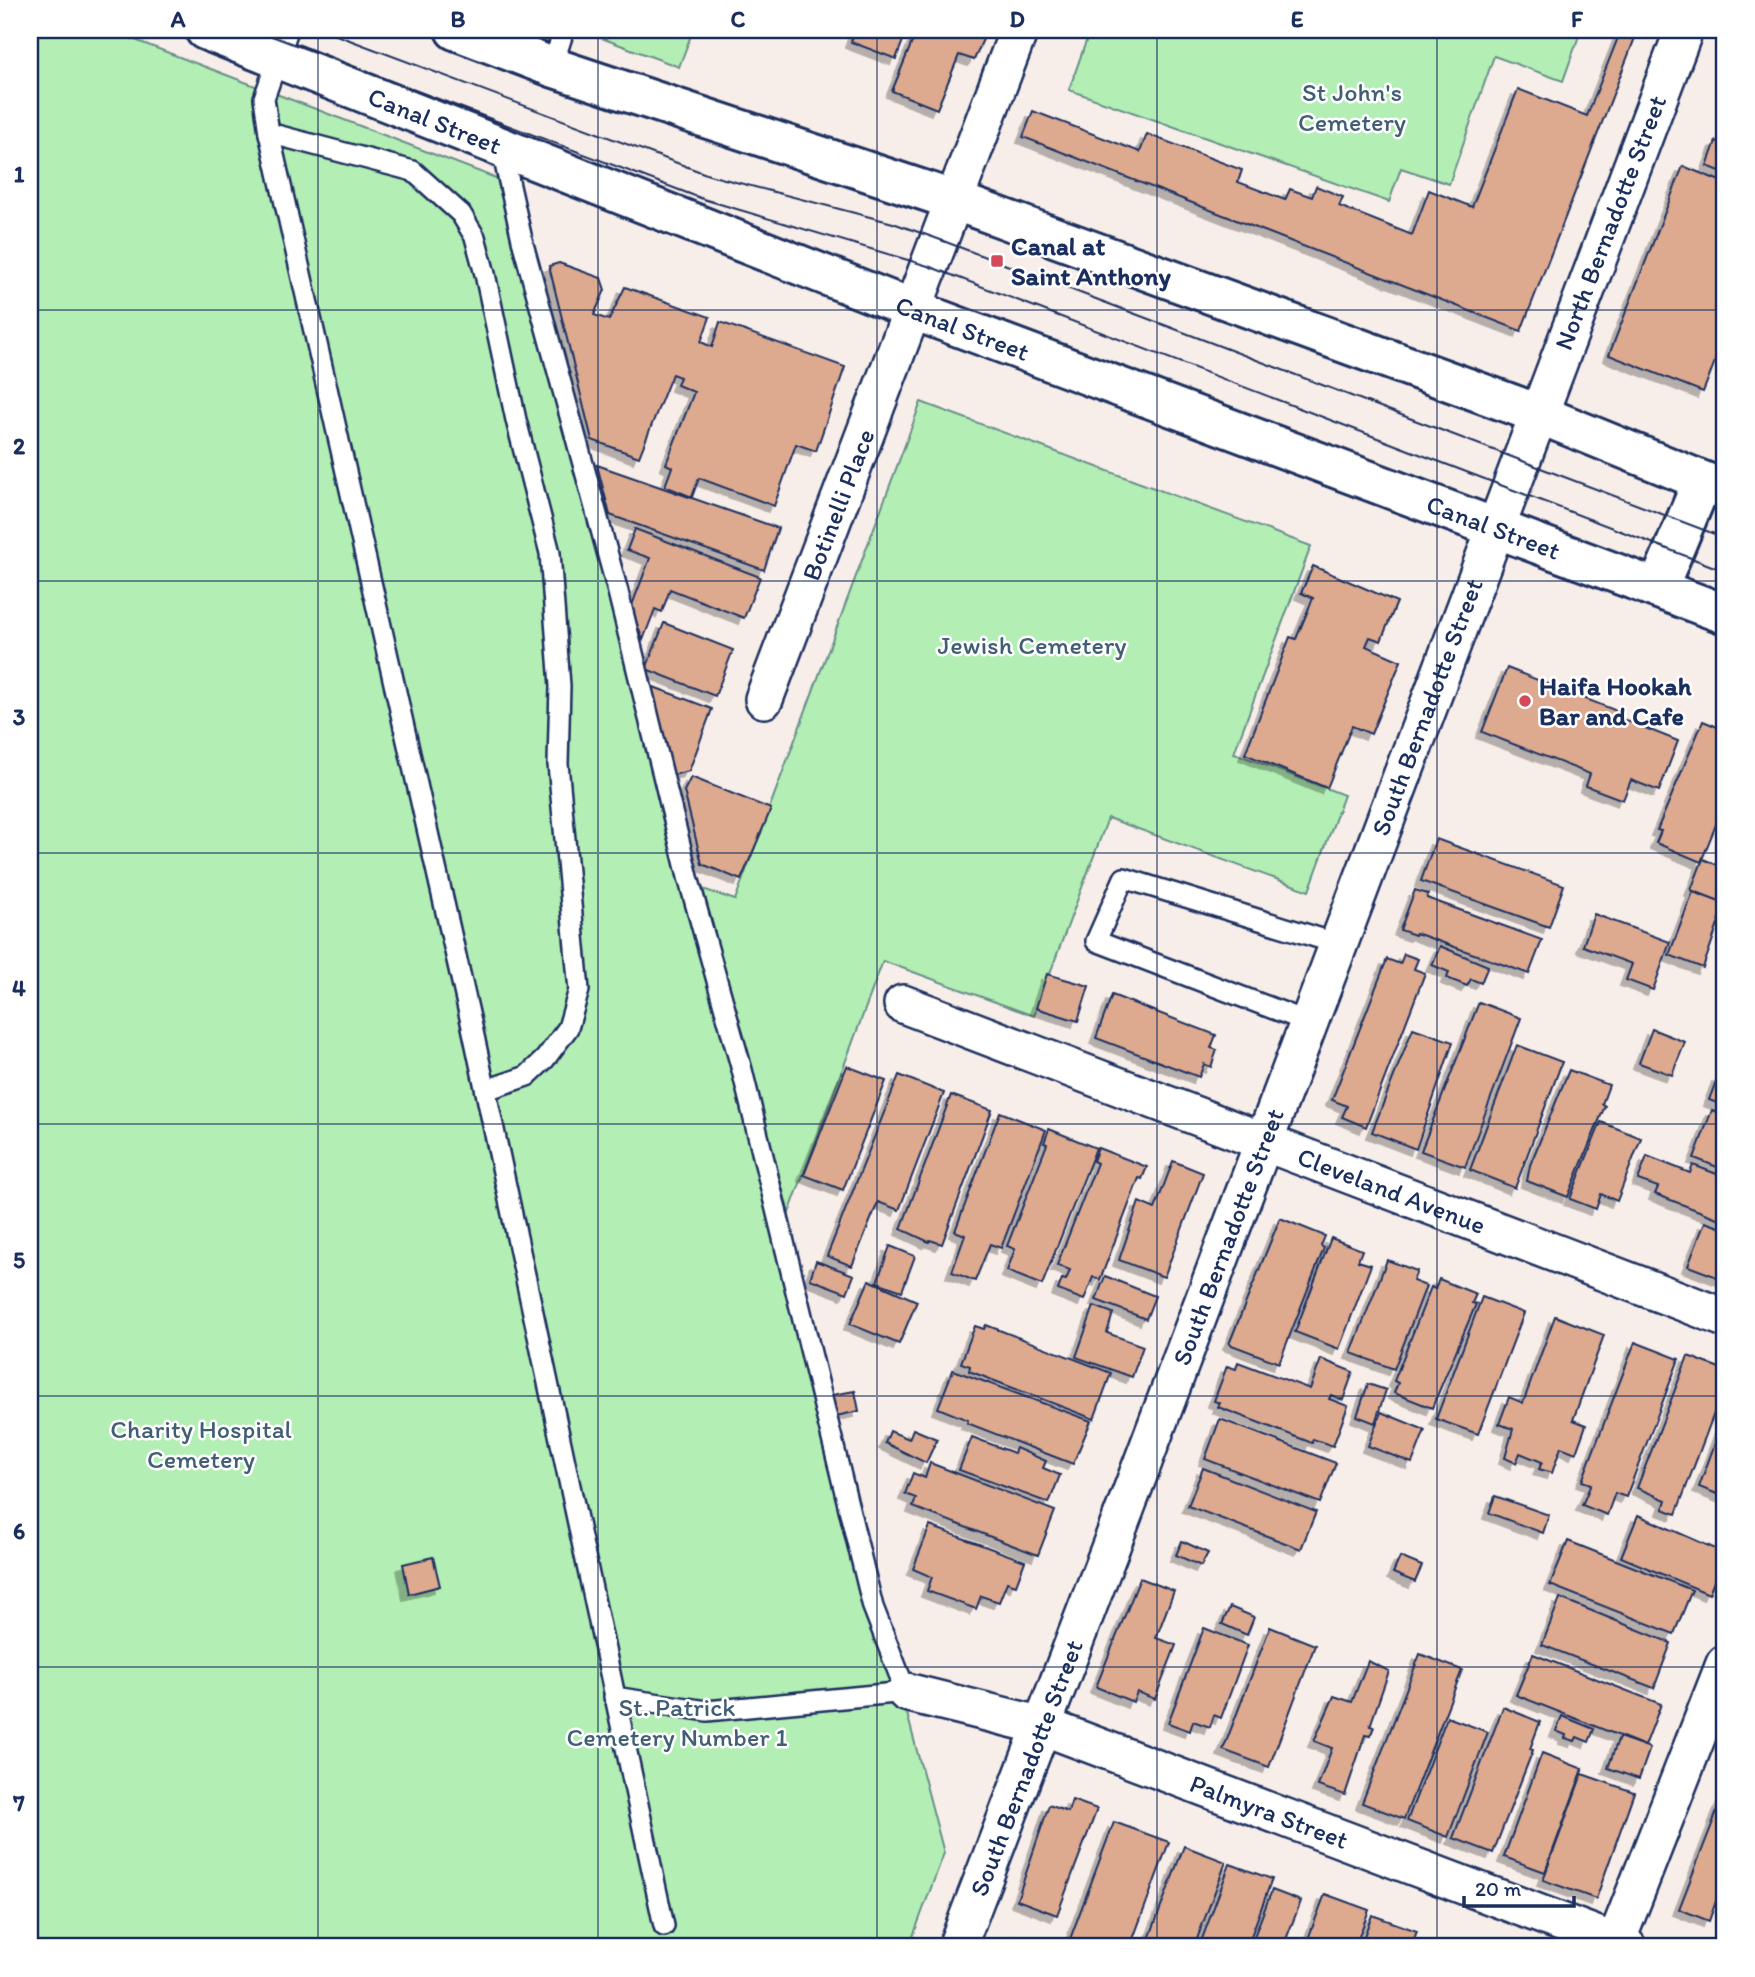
<svg xmlns="http://www.w3.org/2000/svg" width="1755" height="1977" font-family="Itim,sans-serif">
<style>
.green{fill:#b3eeb4;stroke:#678e89;stroke-width:2}
.building{fill:#ddaa90;stroke:#1b2f5e;stroke-width:2;filter:url(#shadow)}
.lines{fill:none;stroke-linecap:round;stroke-linejoin:round}
.lane-casing{stroke:#1b2f5e;stroke-width:24}
.street-casing{stroke:#1b2f5e;stroke-width:42}
.primary-casing{stroke:#1b2f5e;stroke-width:44}
.lane{stroke:#fff;stroke-width:19}
.street{stroke:#fff;stroke-width:37}
.primary{stroke:#fff;stroke-width:38}
.tram{stroke:#1b2f5e;stroke-width:2}
.grid{fill:none;stroke:#1b2f5e;stroke-width:2;stroke-opacity:0.55}
.poi-dot{fill:#d1495b;stroke:#fff;stroke-width:2.5}
.labels{text-anchor:middle;stroke-width:5;stroke-linejoin:round;paint-order:stroke}
.park-label{font-size:26px;fill:#415f74;stroke:#fff}
.street-label{font-size:26px;fill:#1b2f5e;stroke:#fff}
.poi-label{font-size:26px;font-weight:bold;fill:#1b2f5e;stroke:#fff;text-anchor:start}
.neatline{fill:none;stroke:#1b2f5e;stroke-width:2.5}
.grid-label{font-size:23px;text-anchor:middle;font-weight:bold;fill:#1b2f5e}
</style>
<defs>
<filter id="shadow"><feDropShadow dx="-6" dy="6" stdDeviation="0" flood-color="#0004"/></filter>
</defs>
<rect width="100%" height="100%" fill="#f8eee9"/>
<filter id="ink" filterUnits="userSpaceOnUse"><feTurbulence type="fractalNoise" baseFrequency=".0143" numOctaves="2"/><feDisplacementMap in="SourceGraphic" scale="14" xChannelSelector="R" yChannelSelector="G"/><feConvolveMatrix kernelMatrix="1 2 1 2 8 2 1 2 1" color-interpolation-filters="sRGB"/></filter>
<g filter="url(#ink)">
<g class="green">
<path d="M30,30H109L501,180L944,1853L909,1947H30Z"/>
<path d="M580,30H693L679,67Z"/>
<path d="M1090,30H1581L1563,81L1494,56L1449,184L1401,168L1389,202L1069,90Z"/>
<path d="M921,402L1311,546L1234,753L1344,795L1309,891L1108,818L1034,1016L883,961L789,1213L703,889L735,900Z"/>
</g>
<g class="building">
<path d="M855,30H907L896,59L851,42Z"/>
<path d="M917,30H987L974,60L959,55L937,109L892,91Z"/>
<path d="M1621,30H1638L1521,331L1023,137L1033,111L1140,152L1147,134L1242,170L1238,182L1285,200L1290,189L1312,197L1316,186L1343,197L1339,206L1412,235L1429,190L1472,207L1518,89L1587,116Z"/>
<path d="M1716,141L1725,145V173L1707,166Z"/>
<path d="M1683,166L1725,183V336L1703,392L1609,355Z"/>
<path d="M559,263L601,278L605,290L594,315L609,320L625,287L710,317L701,342L712,347L720,322L845,367L816,451L796,444L774,506L699,478L692,497L665,486L672,467L666,464L694,392L677,385L680,377L672,374L639,457L592,440L549,266Z"/>
<path d="M597,465L778,528L764,570L610,515Z"/>
<path d="M635,529L760,577L744,618L670,589L662,612L655,609L643,640L631,608L650,558L627,550Z"/>
<path d="M1313,566L1397,602L1381,641L1370,637L1366,646L1401,661L1371,734L1352,726L1327,788L1245,754L1290,637L1296,639L1313,598L1301,593Z"/>
<path d="M664,623L733,650L715,696L646,669Z"/>
<path d="M1507,668L1622,713L1620,718L1678,741L1659,791L1631,780L1623,800L1586,786L1590,774L1482,732Z"/>
<path d="M651,686L712,709L689,771L673,775Z"/>
<path d="M1703,721L1725,730V802L1701,862L1656,843L1661,831L1657,830Z"/>
<path d="M691,777L771,809L741,880L702,864L684,791Z"/>
<path d="M1436,839L1564,885L1549,927L1421,881Z"/>
<path d="M1703,859L1725,868V903L1691,890Z"/>
<path d="M1415,890L1428,894L1427,898L1542,940L1529,974L1416,933L1415,935L1400,930Z"/>
<path d="M1693,892L1725,904L1703,968L1669,955Z"/>
<path d="M1594,914L1670,942L1653,990L1626,980L1632,964L1583,946Z"/>
<path d="M1440,946L1488,966L1481,983L1471,979L1467,986L1447,978L1449,972L1432,965Z"/>
<path d="M1404,954L1418,959L1414,969L1425,973L1366,1127L1342,1117L1347,1106L1332,1100L1387,959L1400,964Z"/>
<path d="M1047,974L1089,986L1078,1021L1036,1008Z"/>
<path d="M1112,995L1216,1035L1211,1048L1217,1050L1211,1067L1204,1064L1199,1077L1096,1038Z"/>
<path d="M1479,1002L1521,1018L1465,1167L1421,1151Z"/>
<path d="M1413,1028L1453,1042L1416,1149L1372,1132Z"/>
<path d="M1652,1029L1685,1042L1672,1075L1639,1063Z"/>
<path d="M1517,1045L1562,1062L1515,1188L1470,1170Z"/>
<path d="M847,1066L886,1081L843,1190L804,1175Z"/>
<path d="M1569,1070L1609,1085L1602,1104L1605,1106L1568,1197L1527,1181L1530,1165Z"/>
<path d="M899,1075L944,1093L899,1210L878,1202L852,1266L827,1256Z"/>
<path d="M1718,1076L1725,1079V1106L1709,1100Z"/>
<path d="M951,1095L992,1110L942,1244L930,1240L929,1242L901,1229Z"/>
<path d="M1712,1110L1725,1115V1170L1694,1158Z"/>
<path d="M1000,1112L1046,1130L1001,1248L990,1244L975,1281L952,1272L965,1235L955,1231Z"/>
<path d="M1601,1122L1641,1138L1617,1201L1601,1194L1596,1209L1570,1199Z"/>
<path d="M1049,1129L1096,1148L1042,1285L1007,1271L1015,1249L1007,1246L1047,1144L1044,1143Z"/>
<path d="M1098,1148L1147,1167L1142,1179L1139,1178L1100,1280L1093,1277L1084,1300L1058,1290L1062,1279L1066,1280L1070,1270L1057,1265L1097,1163L1093,1161Z"/>
<path d="M1647,1156L1690,1173L1693,1165L1725,1177V1221L1655,1194L1658,1187L1638,1180Z"/>
<path d="M1173,1161L1203,1173L1164,1277L1119,1260L1139,1202L1155,1209Z"/>
<path d="M1280,1218L1325,1236L1321,1246L1324,1248L1279,1363L1229,1344Z"/>
<path d="M1705,1222L1725,1229V1280L1688,1266Z"/>
<path d="M1331,1238L1362,1250L1358,1261L1371,1265L1339,1349L1295,1332Z"/>
<path d="M890,1246L915,1256L902,1291L877,1282Z"/>
<path d="M1387,1260L1417,1271L1413,1281L1426,1286L1394,1369L1351,1353Z"/>
<path d="M816,1261L854,1275L847,1293L810,1279Z"/>
<path d="M1105,1276L1155,1296L1146,1319L1096,1300Z"/>
<path d="M1439,1279L1476,1294L1472,1303L1476,1304L1432,1408L1394,1393L1398,1383L1394,1381L1431,1287L1435,1289Z"/>
<path d="M869,1280L917,1301L899,1344L850,1324Z"/>
<path d="M1482,1297L1524,1313L1478,1434L1436,1419Z"/>
<path d="M1094,1306L1113,1313L1107,1333L1143,1346L1132,1377L1076,1357Z"/>
<path d="M1555,1316L1604,1335L1573,1420L1586,1425L1576,1453L1561,1447L1552,1473L1539,1469L1542,1462L1520,1453L1516,1463L1505,1458L1513,1429L1499,1424L1509,1397L1523,1403Z"/>
<path d="M986,1325L1111,1373L1094,1419L969,1371L970,1366L961,1363L975,1326L984,1329Z"/>
<path d="M1635,1342L1679,1359L1626,1497L1615,1493L1607,1515L1582,1505L1591,1484L1582,1481Z"/>
<path d="M1688,1356L1725,1370V1384L1676,1514L1663,1509L1666,1500L1637,1488Z"/>
<path d="M1321,1359L1353,1372L1343,1400L1331,1395L1329,1399L1348,1406L1333,1446L1313,1439L1312,1443L1218,1407L1220,1403L1214,1401L1227,1366L1236,1369L1238,1362L1310,1389Z"/>
<path d="M953,1370L1091,1421L1073,1464L967,1423L968,1420L938,1408Z"/>
<path d="M1368,1384L1386,1390L1375,1423L1357,1416Z"/>
<path d="M855,1391L859,1411L836,1416L832,1395Z"/>
<path d="M1381,1412L1425,1430L1412,1463L1368,1446Z"/>
<path d="M1725,1416V1497L1699,1487Z"/>
<path d="M1220,1419L1336,1463L1320,1503L1205,1459Z"/>
<path d="M913,1429L937,1439L926,1463L885,1443L890,1431L909,1439Z"/>
<path d="M972,1437L1014,1453L1016,1448L1046,1461L1043,1468L1060,1475L1049,1503L959,1470Z"/>
<path d="M930,1463L1055,1511L1038,1555L913,1507L916,1498L905,1494L913,1473L925,1478Z"/>
<path d="M1203,1468L1316,1512L1301,1549L1188,1506Z"/>
<path d="M1495,1496L1549,1515L1543,1533L1489,1513Z"/>
<path d="M1638,1515L1725,1553L1709,1594L1621,1557Z"/>
<path d="M930,1526L1025,1561L1016,1585L1007,1582L999,1602L981,1596L976,1609L927,1591L932,1577L913,1569Z"/>
<path d="M1182,1541L1208,1553L1201,1566L1176,1555Z"/>
<path d="M1568,1541L1692,1590L1674,1634L1550,1585Z"/>
<path d="M433,1557L440,1586L409,1594L403,1564Z"/>
<path d="M1400,1557L1422,1566L1415,1582L1393,1573Z"/>
<path d="M1140,1578L1174,1591L1156,1638L1176,1645L1155,1699L1137,1692L1133,1702L1096,1687Z"/>
<path d="M1560,1598L1671,1643L1654,1688L1542,1645Z"/>
<path d="M1230,1607L1254,1617L1247,1635L1222,1624Z"/>
<path d="M1270,1627L1315,1645L1269,1767L1223,1750Z"/>
<path d="M1204,1628L1248,1645L1221,1718L1214,1715L1210,1727L1193,1721L1190,1731L1168,1723Z"/>
<path d="M1420,1654L1462,1670L1404,1819L1362,1803Z"/>
<path d="M1533,1654L1661,1704L1645,1746L1516,1695Z"/>
<path d="M1368,1661L1389,1671L1370,1726L1374,1727L1370,1736L1365,1735L1345,1795L1318,1786L1332,1748L1314,1741L1334,1696L1352,1702Z"/>
<path d="M1503,1707L1540,1722L1530,1749L1533,1750L1493,1853L1453,1838Z"/>
<path d="M1562,1716L1594,1729L1589,1742L1577,1737L1575,1741L1565,1738L1566,1735L1556,1731Z"/>
<path d="M1447,1717L1488,1732L1448,1837L1407,1821Z"/>
<path d="M1619,1737L1650,1748L1639,1779L1608,1768Z"/>
<path d="M1542,1753L1583,1769L1545,1872L1504,1857Z"/>
<path d="M1582,1774L1634,1792L1596,1899L1543,1880Z"/>
<path d="M1725,1791V1892L1720,1890L1709,1921L1679,1909Z"/>
<path d="M1072,1800L1097,1809L1057,1915L1017,1900L1049,1805L1068,1812Z"/>
<path d="M1114,1822L1169,1842L1130,1947H1108L1098,1943L1096,1947H1067Z"/>
<path d="M1184,1846L1226,1862L1194,1947H1146Z"/>
<path d="M1230,1864L1272,1879L1247,1947H1199Z"/>
<path d="M1272,1890L1301,1901L1283,1947H1250Z"/>
<path d="M1325,1894L1369,1910L1355,1947H1305Z"/>
<path d="M1372,1915L1417,1931L1411,1947H1360Z"/>
<path d="M1014,1936L1035,1944L1033,1947H1010Z"/>
</g>
<g class="lines">
<defs>
<g id="lane">
<path d="M288,30L264,98L269,133L471,1022L664,1926"/>
<path d="M552,67L564,30"/>
<path d="M269,133L413,171L461,214L475,237L485,274L516,420L550,553L560,686L558,764L579,990L568,1028L545,1059L527,1076L486,1090"/>
<path d="M501,146L523,244L618,592L688,877L742,1070L873,1607L906,1692L707,1711L614,1697"/>
<path d="M1308,1022L1096,941L1124,878L1338,944"/>
</g>
<g id="street">
<path id="s1" d="M764,699L1019,30"/>
<path id="s2" d="M903,1004L1725,1318"/>
<path id="s3" d="M906,1692L1043,1726L1627,1947"/>
<path id="s4" d="M957,1947C1205,1310 1438,667 1684,30"/>
<path d="M1614,1947L1725,1664"/>
</g>
<g id="primary">
<path id="s5" d="M205,30L911,309L1725,614"/>
<path d="M455,30L552,67L953,200L1536,413L1725,490"/>
<path d="M1658,588L1702,482"/>
</g>
</defs>
<use href="#lane" class="lane-casing"/>
<use href="#street" class="street-casing"/>
<use href="#primary" class="primary-casing"/>
<use href="#lane" class="lane"/>
<use href="#street" class="street"/>
<use href="#primary" class="primary"/>
<g class="tram">
<path d="M256,30L703,199L928,266L1725,571"/>
<path d="M323,30L709,175L893,223L938,239L1725,538"/>
</g>
</g>
</g>
<path class="grid" d="M318,30V1947M598,30V1947M877,30V1947M1157,30V1947M1437,30V1947M30,310H1725M30,581H1725M30,853H1725M30,1124H1725M30,1396H1725M30,1667H1725"/>
<g class="poi-dot">
<rect x="990" y="254" width="14" height="14" rx="3.5"/>
<circle cx="1525" cy="701" r="7"/>
</g>
<g class="labels">
<g class="park-label">
<text x="1352" y="101">St John's<tspan x="1352" dy="30">Cemetery</tspan></text>
<text x="1032" y="654">Jewish Cemetery</text>
<text x="201" y="1438">Charity Hospital<tspan x="201" dy="30">Cemetery</tspan></text>
<text x="677" y="1716">St. Patrick<tspan x="677" dy="30">Cemetery Number 1</tspan></text>
</g>
<g class="street-label">
<text dy="9" stroke="none"><textPath href="#s5" startOffset="247">Canal Street</textPath></text>
<text dy="9" stroke="none"><textPath href="#s4" startOffset="1844">North Bernadotte Street</textPath></text>
<text dy="9" stroke="none"><textPath href="#s5" startOffset="814">Canal Street</textPath></text>
<text dy="9" stroke="none"><textPath href="#s1" startOffset="208">Botinelli Place</textPath></text>
<text dy="9" stroke="none"><textPath href="#s5" startOffset="1381">Canal Street</textPath></text>
<text dy="9" stroke="none"><textPath href="#s4" startOffset="1326">South Bernadotte Street</textPath></text>
<text dy="9" stroke="none"><textPath href="#s2" startOffset="523">Cleveland Avenue</textPath></text>
<text dy="9" stroke="none"><textPath href="#s4" startOffset="760">South Bernadotte Street</textPath></text>
<text dy="9" stroke="none"><textPath href="#s4" startOffset="192">South Bernadotte Street</textPath></text>
<text dy="9" stroke="none"><textPath href="#s3" startOffset="383">Palmyra Street</textPath></text>
</g>
<g class="poi-label">
<text x="1011" y="255">Canal at<tspan x="1011" dy="30">Saint Anthony</tspan></text>
<text x="1539" y="695">Haifa Hookah<tspan x="1539" dy="30">Bar and Cafe</tspan></text>
</g>
</g>
<rect width="1755" height="1977" fill="none" stroke="#fff" stroke-width="77"/>
<path d="M1464 1896v10h110v-10" fill="none" stroke="#1b2f5e" stroke-width="3.5"/>
<text x="1475" y="1896" font-size="21" fill="#1b2f5e" stroke="#ffffff" stroke-width="5" paint-order="stroke">20 m</text>
<rect x="38" y="38" width="1678" height="1900" class="neatline"/>
<g class="grid-label">
<text x="178" y="27">A</text>
<text x="458" y="27">B</text>
<text x="738" y="27">C</text>
<text x="1017" y="27">D</text>
<text x="1297" y="27">E</text>
<text x="1577" y="27">F</text>
<text x="19" y="182">1</text>
<text x="19" y="454">2</text>
<text x="19" y="725">3</text>
<text x="19" y="996">4</text>
<text x="19" y="1268">5</text>
<text x="19" y="1539">6</text>
<text x="19" y="1811">7</text>
</g>
</svg>
